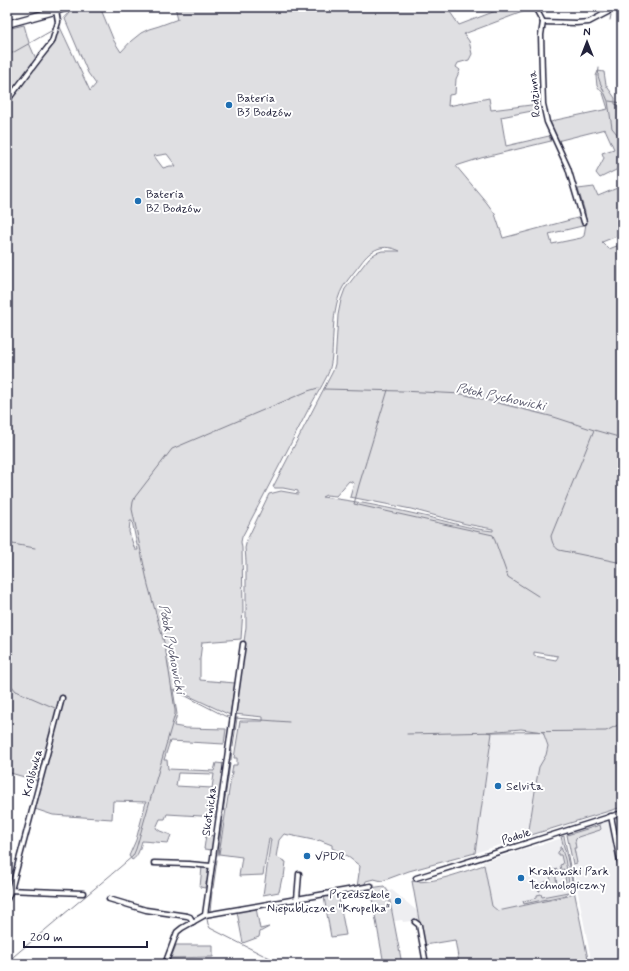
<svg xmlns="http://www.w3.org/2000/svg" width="629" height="971" font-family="Mynerve,sans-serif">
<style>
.built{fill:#eeeef1}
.green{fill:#dfdfe2;stroke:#80808e;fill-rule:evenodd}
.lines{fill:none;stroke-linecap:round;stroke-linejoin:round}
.stream{stroke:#7a7a88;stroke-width:1}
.street-casing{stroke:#22223b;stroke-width:7}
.secondary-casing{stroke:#22223b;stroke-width:9}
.street{stroke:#fff;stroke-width:4}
.secondary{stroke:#fff;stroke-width:6}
.poi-dot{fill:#1f6fb2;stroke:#fff;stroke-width:1.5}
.labels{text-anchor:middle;stroke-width:4;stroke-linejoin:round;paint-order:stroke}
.street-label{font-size:12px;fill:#22223b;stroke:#fff}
.poi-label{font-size:12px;fill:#22223b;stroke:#fff;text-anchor:start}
.water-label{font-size:13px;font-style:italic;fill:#5c5c6f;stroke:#fff}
</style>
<rect width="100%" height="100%" fill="#fff"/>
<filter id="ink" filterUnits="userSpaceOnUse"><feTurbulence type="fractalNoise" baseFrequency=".025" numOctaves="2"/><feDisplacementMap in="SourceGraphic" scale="8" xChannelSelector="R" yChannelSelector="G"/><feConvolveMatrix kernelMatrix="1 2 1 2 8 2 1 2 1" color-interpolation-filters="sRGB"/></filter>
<g filter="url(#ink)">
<g class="built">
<path d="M543,732L548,746L546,755L539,767L534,791L528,836L475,853L492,733Z"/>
<path d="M622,815V964H589L590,954L566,832Z"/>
<path d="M562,838L574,883V890L572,893L568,896L498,911L492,906L483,862Z"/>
<path d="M392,890L417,911L419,920L403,922L402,920L394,921L388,891Z"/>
</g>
<g class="green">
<path d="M78,7H100L114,41L121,52L131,41L141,33L149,29L159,26L178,19L175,7H450V12L459,25L506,7H532L533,8L464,34L469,41L472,54L469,60L458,63L456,67L460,70L456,79L455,94L449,95L448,106L489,98L491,110L539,104L537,110L501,117L506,146L549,136L551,141L481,158L456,166L487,203L495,214L503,238L581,217L582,226L549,234L552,244L581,238L584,236L586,223L585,212L578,189L594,187L598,196L622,186V234L602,242L609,249L622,244V807L528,836L537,778L539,767L546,755L548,746L543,732L521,729L487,732L492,733L475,853L409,871L382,881L374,879L366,881L365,884L357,887L360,866L347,856L332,848V845L319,840L318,841L284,834L279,840L276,857L286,862L284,877L282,878L279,892L263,895L271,839H269L263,875L239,876L242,857L219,854L233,765H237V758H234L240,721H263V717L234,714L246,627V561L245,548L247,540L269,494L281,491L298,494V491L283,488H275L273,487L333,371L335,364L338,315L341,300L345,289L369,258L376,253L382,251H400C383,243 371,249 361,263C355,271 348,279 343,287C335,301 334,319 333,334C332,348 333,364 327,376C321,388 314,399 308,410C286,453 264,495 242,537L241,542L242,548L243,610L241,639L202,642L200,659V680L235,683L230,715L174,689L173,690L177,714L174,726L186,728L226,729L224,744L170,741L164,760H167L168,769L214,771L216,763L225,764L218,817L167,814L165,819H160L156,828L160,831L171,835L168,843L142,841C140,848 138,857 132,860L129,856L136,840L146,802L113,801L112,819L53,815L35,809L38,781L7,772V29L24,25L29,43L36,59C44,54 50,49 54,40C56,35 57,31 60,27L90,91L96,84L88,73L65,19L74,8ZM167,154L176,166H170L163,168L154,156ZM349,481L354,483L350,497L411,509L466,524L493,529V531C470,529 446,521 424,516C389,508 357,501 322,497L326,495L336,496ZM130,521H132L138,550H135L129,532ZM534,652L558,656V657L556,660L534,656ZM178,773L214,774L212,788L176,786Z"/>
<path d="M598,71L604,72L606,85L615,98V104L622,106V167L600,178L596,173L604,158L602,153L614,149L605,129L557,141L549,123L556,120L608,109L603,93L597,86L596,76Z"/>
<path d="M600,825L601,829L600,830L578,837L576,839L575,842L576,848H574L577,863L573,864L567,835Z"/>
<path d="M206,835L215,836L213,849L211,850L204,849Z"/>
<path d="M564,836L574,887H571L572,885V881L567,857L561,837Z"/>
<path d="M560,847H561L565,859L569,883V885L567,886L564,885L563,884L566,883L564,869L561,870L560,865L563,864L561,855H558V852L560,850Z"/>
<path d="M484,865L492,906L498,911L568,896L572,893L574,890L589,964H456L459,963L455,940L425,945L419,920L412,881C431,885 465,871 484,865Z"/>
<path d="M202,867L206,868L209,870L208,882L207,881L206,882L205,888L200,887Z"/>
<path d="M557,869L558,870L555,871L557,885L560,884V886L556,888L555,885L540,888V891H539L537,885L551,880L549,872Z"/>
<path d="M384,886L388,891L402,964H384L370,888Z"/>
<path d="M568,892L566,895L524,904L523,901L537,898V895L541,894L542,897Z"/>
<path d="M338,894L346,935L331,937L324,897Z"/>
<path d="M256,908L260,929L269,927L260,932L259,937L243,943L237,912Z"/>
<path d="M176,945H213V957L171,958Z"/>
</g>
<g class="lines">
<g class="stream">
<path d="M612,12V7"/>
<path d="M610,20L611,15"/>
<path d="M59,23L70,11L87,7"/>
<path d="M7,56L51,31L55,28"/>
<path d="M599,68L598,76L600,82L608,101L612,128L622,140"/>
<path d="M609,101L622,103"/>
<path d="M324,389L402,391L462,394L554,417L594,430L622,438"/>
<path d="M388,390L359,485L354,504L493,535L508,577L538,596"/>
<path d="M594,430L551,536C552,542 553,546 559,550L622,563"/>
<path d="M7,543L35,548"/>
<path d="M7,680L16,691L55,708"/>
<path d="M172,689L225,716L229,717"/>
<path d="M235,718L289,722"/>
<path d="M407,734L499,732L606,731L622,723"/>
<path d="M233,747L237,718"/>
<path d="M231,760L232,750"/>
<path d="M223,813L230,764"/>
<path d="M218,855L223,815"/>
<path d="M213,888L217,860"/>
<path d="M210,912L212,892"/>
<path d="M207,919L208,924L210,928L263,955"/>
<path d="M266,956L282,964"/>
<path d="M8,964L14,956L119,868L133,856L136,849L175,714V710L165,646L148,585L132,509L133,502L135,497L172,449L308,391L318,388"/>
</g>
<defs>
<g id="street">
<path d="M535,7L543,22L541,35L542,73L543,104L547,122L568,168L584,222"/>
<path d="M543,22L576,23L589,22L608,12L609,7"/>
<path d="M7,101L41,56L52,42L58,22L56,10"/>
<path d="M611,816L622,871"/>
<path d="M154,863L189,864L211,866"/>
<path d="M416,878L622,813"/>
<path d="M7,890L83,893"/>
<path d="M7,899L11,890L62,698"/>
<path d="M109,899L146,910L187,916L190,917L193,922"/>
<path d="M297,899L299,874"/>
<path d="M205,915L371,886"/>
<path d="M415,922L419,925L426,964"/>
<path d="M165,964L177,932L182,928L205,915L243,644"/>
</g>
<path id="secondary" d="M7,24L69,7"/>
</defs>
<use href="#street" class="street-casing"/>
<use href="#secondary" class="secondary-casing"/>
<use href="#street" class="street"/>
<use href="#secondary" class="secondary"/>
</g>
</g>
<g class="poi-dot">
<circle cx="229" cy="105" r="4"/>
<circle cx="138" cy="201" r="4"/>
<circle cx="498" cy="786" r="4"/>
<circle cx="307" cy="856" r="4"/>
<circle cx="521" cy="878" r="4"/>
<circle cx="398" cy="901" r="4"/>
</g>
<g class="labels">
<g class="street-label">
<text transform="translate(534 94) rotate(-95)" y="4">Rodzinna</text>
<text transform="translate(32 773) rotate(-75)" y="4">Królówka</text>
<text transform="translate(209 811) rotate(-82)" y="4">Skotnicka</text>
<text transform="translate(516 836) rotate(-18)" y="4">Podole</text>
</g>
<g class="poi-label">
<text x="237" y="102">Bateria<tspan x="237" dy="14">B3 Bodzów</tspan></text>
<text x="146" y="198">Bateria<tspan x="146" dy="14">B2 Bodzów</tspan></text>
<text x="506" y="790">Selvita</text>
<text x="315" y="860">VPDR</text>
<text x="529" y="875">Krakowski Park<tspan x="529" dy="14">Technologiczny</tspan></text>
<text x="390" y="898" text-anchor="end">Przedszkole<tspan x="390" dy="14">Niepubliczne "Kropelka"</tspan></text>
</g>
<g class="water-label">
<text transform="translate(501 396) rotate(12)" y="5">Potok Pychowicki</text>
<text transform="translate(173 649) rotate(79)" y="5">Potok Pychowicki</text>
</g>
</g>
<rect width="629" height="971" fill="none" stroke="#fff" stroke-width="24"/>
<rect x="12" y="12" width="605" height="947" fill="none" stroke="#22223b" stroke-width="1.5" filter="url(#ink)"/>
<g transform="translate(587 42)" stroke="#ffffff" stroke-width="3" paint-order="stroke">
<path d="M0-3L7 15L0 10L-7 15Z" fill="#22223b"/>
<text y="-6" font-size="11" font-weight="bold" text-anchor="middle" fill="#22223b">N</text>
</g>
<path d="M24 941v6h123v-6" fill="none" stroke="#22223b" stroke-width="2"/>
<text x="30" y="941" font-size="12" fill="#22223b" stroke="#ffffff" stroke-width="3" paint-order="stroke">200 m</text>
</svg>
